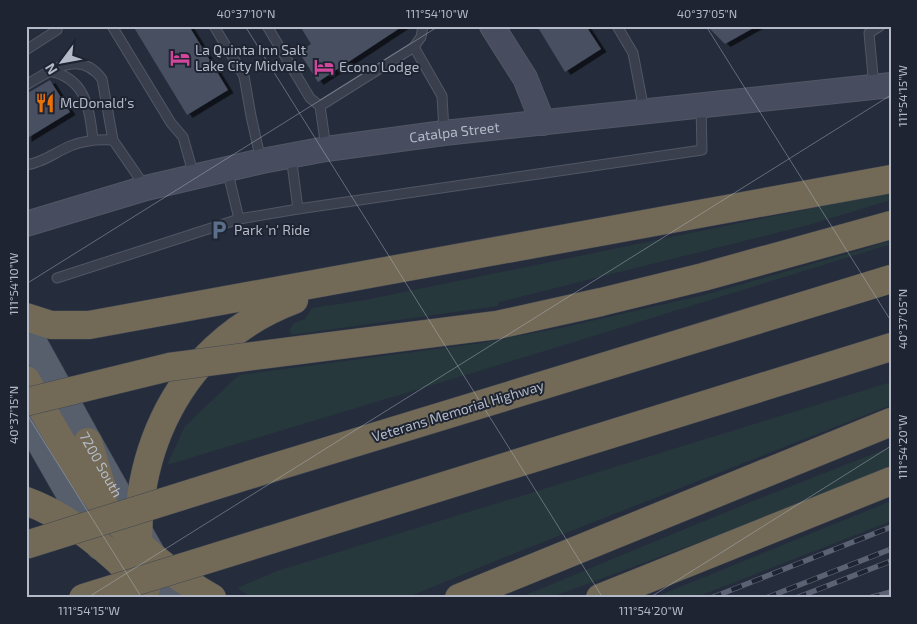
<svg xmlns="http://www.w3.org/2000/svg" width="917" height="624" font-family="'Exo 2',sans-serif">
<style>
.green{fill:#27383d}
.building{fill:#464f60;filter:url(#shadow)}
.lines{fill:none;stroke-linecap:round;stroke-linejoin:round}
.lane-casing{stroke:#515764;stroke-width:11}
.secondary-casing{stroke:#515764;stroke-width:26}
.primary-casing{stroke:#424855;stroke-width:29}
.highway-casing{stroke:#414754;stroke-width:29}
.lane{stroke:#393f4c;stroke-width:9}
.secondary{stroke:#474d5f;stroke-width:24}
.primary{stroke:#575e6c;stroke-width:28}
.highway{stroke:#726a56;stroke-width:28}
.rail-casing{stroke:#5b6273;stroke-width:5.5}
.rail{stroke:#1e2431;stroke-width:4;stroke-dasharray:11;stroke-linecap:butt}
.highway-bridge-casing{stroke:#414754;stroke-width:29;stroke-linecap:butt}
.highway-bridge{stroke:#726a56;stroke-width:28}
.ticks{fill:none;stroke:#b4bac7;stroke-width:1;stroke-opacity:0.45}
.labels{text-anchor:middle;stroke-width:4;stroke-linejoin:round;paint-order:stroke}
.poi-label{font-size:14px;fill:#b4bac7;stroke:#1e2431;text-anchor:start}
.street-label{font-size:14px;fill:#b4bac7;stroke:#1e2431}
.neatline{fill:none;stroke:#b4bac7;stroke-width:2}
.ticks-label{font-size:12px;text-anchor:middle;fill:#b4bac7}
</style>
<defs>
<filter id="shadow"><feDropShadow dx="5.5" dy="3" stdDeviation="0" flood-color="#0009"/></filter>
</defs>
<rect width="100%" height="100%" fill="#252c3c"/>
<g class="green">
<path d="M891,192V200L808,225L499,302L498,306L291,335L290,329L294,323L305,319L312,308L365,300Z"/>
<path d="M891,241V244L561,346L167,465L185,426L239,375L482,343L565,327L708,294Z"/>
<path d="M891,382V405L515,553L406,598H252L237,588L277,571Z"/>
<path d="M891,447V468L762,519L549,598H518L753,501Z"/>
<path d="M891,501V521L694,598H653Z"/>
</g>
<g class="building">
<path d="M133,26H189L228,90L187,115Z"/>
<path d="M300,26H403L318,82L299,52L311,44Z"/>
<path d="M537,26H586L601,49L565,72Z"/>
<path d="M707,26H757L725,44Z"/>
<path d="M50,80L70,112L26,139V94Z"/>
</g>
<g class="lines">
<defs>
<g id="lane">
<path d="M112,26L171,123L183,137L194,176"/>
<path d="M214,26L244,76L251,116L261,161"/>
<path d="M267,26L310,98L320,106"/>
<path d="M617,26L633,53L644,110"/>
<path d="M414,47L421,37L423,26"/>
<path d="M26,50L57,30L58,26"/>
<path d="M49,71C86,78 89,108 93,139"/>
<path d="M26,85C51,70 80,49 102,79L113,140L146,188"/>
<path d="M874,87L869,33L880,26"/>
<path d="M326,148L320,106L414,47L442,96L444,131"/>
<path d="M291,156L298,209"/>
<path d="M26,165C42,163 56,152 70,146C85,140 98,139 113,140"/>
<path d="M227,169L239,219"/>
<path d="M57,278L239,219L298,209L702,150L701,106"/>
</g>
<g id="secondary">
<path d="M492,26L525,78L543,123"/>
<path id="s1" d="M26,224L146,188L262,161L326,149L444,133L891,85"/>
</g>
<g id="primary">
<path id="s2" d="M26,330L88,442L176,598"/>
<path d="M26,417L100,546"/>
</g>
<g id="highway">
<path d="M26,317L51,325H89L891,179"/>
<path d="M300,350L497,325L601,302L703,277L891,225"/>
<path d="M26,380C47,417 67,454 91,489C122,533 165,571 212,598"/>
<path d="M88,442L104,494"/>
<path d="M249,475L891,279"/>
<path d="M26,501C72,518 113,553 146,589"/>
<path d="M270,540L891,347"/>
<path d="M144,598C120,473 171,346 294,300"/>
<path d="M459,598L891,422"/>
<path d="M600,598L891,481"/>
</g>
</defs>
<use href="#lane" class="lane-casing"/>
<use href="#secondary" class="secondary-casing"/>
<use href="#primary" class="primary-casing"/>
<use href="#highway" class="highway-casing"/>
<use href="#lane" class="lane"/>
<use href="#secondary" class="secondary"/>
<use href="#primary" class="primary"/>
<use href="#highway" class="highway"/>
<defs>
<g id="rail">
<path d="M711,598L891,527"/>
<path d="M766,598L891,549"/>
<path d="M796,598L891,561"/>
<path d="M869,598L891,592"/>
</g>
</defs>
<use href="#rail" class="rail-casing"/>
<use href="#rail" class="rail"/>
<defs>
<g id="highway-bridge">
<path d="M26,402L169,367L300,350"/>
<path d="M26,545L249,475"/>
<path d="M83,598L270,540"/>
</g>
</defs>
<use href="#highway-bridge" class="highway-bridge-casing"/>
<use href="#highway-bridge" class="highway-bridge"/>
</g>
<path class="ticks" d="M245,26L603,598M706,26L891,321M26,284L439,26M26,413L142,598M87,598L891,95M649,598L891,446"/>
<defs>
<symbol id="hotel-bare" viewBox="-9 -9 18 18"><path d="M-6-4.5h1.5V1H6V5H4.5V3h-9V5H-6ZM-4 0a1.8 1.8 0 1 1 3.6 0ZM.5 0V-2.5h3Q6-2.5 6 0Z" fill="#d1479c" stroke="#1e2431" stroke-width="2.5" paint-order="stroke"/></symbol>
<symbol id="restaurant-bare" viewBox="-9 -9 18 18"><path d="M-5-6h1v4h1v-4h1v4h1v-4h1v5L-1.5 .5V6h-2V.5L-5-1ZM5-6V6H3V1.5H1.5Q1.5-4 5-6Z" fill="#e8710a" stroke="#1e2431" stroke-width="2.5" paint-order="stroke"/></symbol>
<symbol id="parking-bare" viewBox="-9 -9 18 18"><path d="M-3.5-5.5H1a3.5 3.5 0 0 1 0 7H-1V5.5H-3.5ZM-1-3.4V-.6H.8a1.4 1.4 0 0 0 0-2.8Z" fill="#5c6f8a" stroke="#1e2431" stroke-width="2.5" paint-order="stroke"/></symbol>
</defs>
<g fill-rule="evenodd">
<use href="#hotel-bare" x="166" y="44" width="28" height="28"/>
<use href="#hotel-bare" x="310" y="53" width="28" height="28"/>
<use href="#restaurant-bare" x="31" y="89" width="28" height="28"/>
<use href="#parking-bare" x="205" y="216" width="28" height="28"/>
</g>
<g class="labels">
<g class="poi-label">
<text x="195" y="55">La Quinta Inn Salt<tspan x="195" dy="16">Lake City Midvale</tspan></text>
<text x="339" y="72">Econo Lodge</text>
<text x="60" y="108">McDonald's</text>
<text x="234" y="235">Park 'n' Ride</text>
</g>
<g class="street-label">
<text dy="5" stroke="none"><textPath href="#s1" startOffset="439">Catalpa Street</textPath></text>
<text transform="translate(458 411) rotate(-17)" y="5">Veterans Memorial Highway</text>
<text dy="5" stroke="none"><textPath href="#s2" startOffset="154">7200 South</textPath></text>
</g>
</g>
<rect width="917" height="624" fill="none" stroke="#1e2431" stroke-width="55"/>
<g transform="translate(62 62) rotate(238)" stroke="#1e2431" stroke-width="4" paint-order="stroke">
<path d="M0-4L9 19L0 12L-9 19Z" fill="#b4bac7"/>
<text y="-8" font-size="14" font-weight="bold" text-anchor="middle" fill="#b4bac7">N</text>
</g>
<rect x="28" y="28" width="862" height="568" class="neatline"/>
<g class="ticks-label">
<text x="246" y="18">40°37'10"N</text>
<text x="437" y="18">111°54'10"W</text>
<text x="707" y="18">40°37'05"N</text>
<text transform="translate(903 96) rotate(-90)" y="4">111°54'15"W</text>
<text transform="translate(14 284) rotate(-90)" y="4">111°54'10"W</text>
<text transform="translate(903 319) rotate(-90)" y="4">40°37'05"N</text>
<text transform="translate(14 415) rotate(-90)" y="4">40°37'15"N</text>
<text transform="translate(903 447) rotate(-90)" y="4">111°54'20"W</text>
<text x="89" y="615">111°54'15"W</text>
<text x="651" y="615">111°54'20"W</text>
</g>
</svg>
